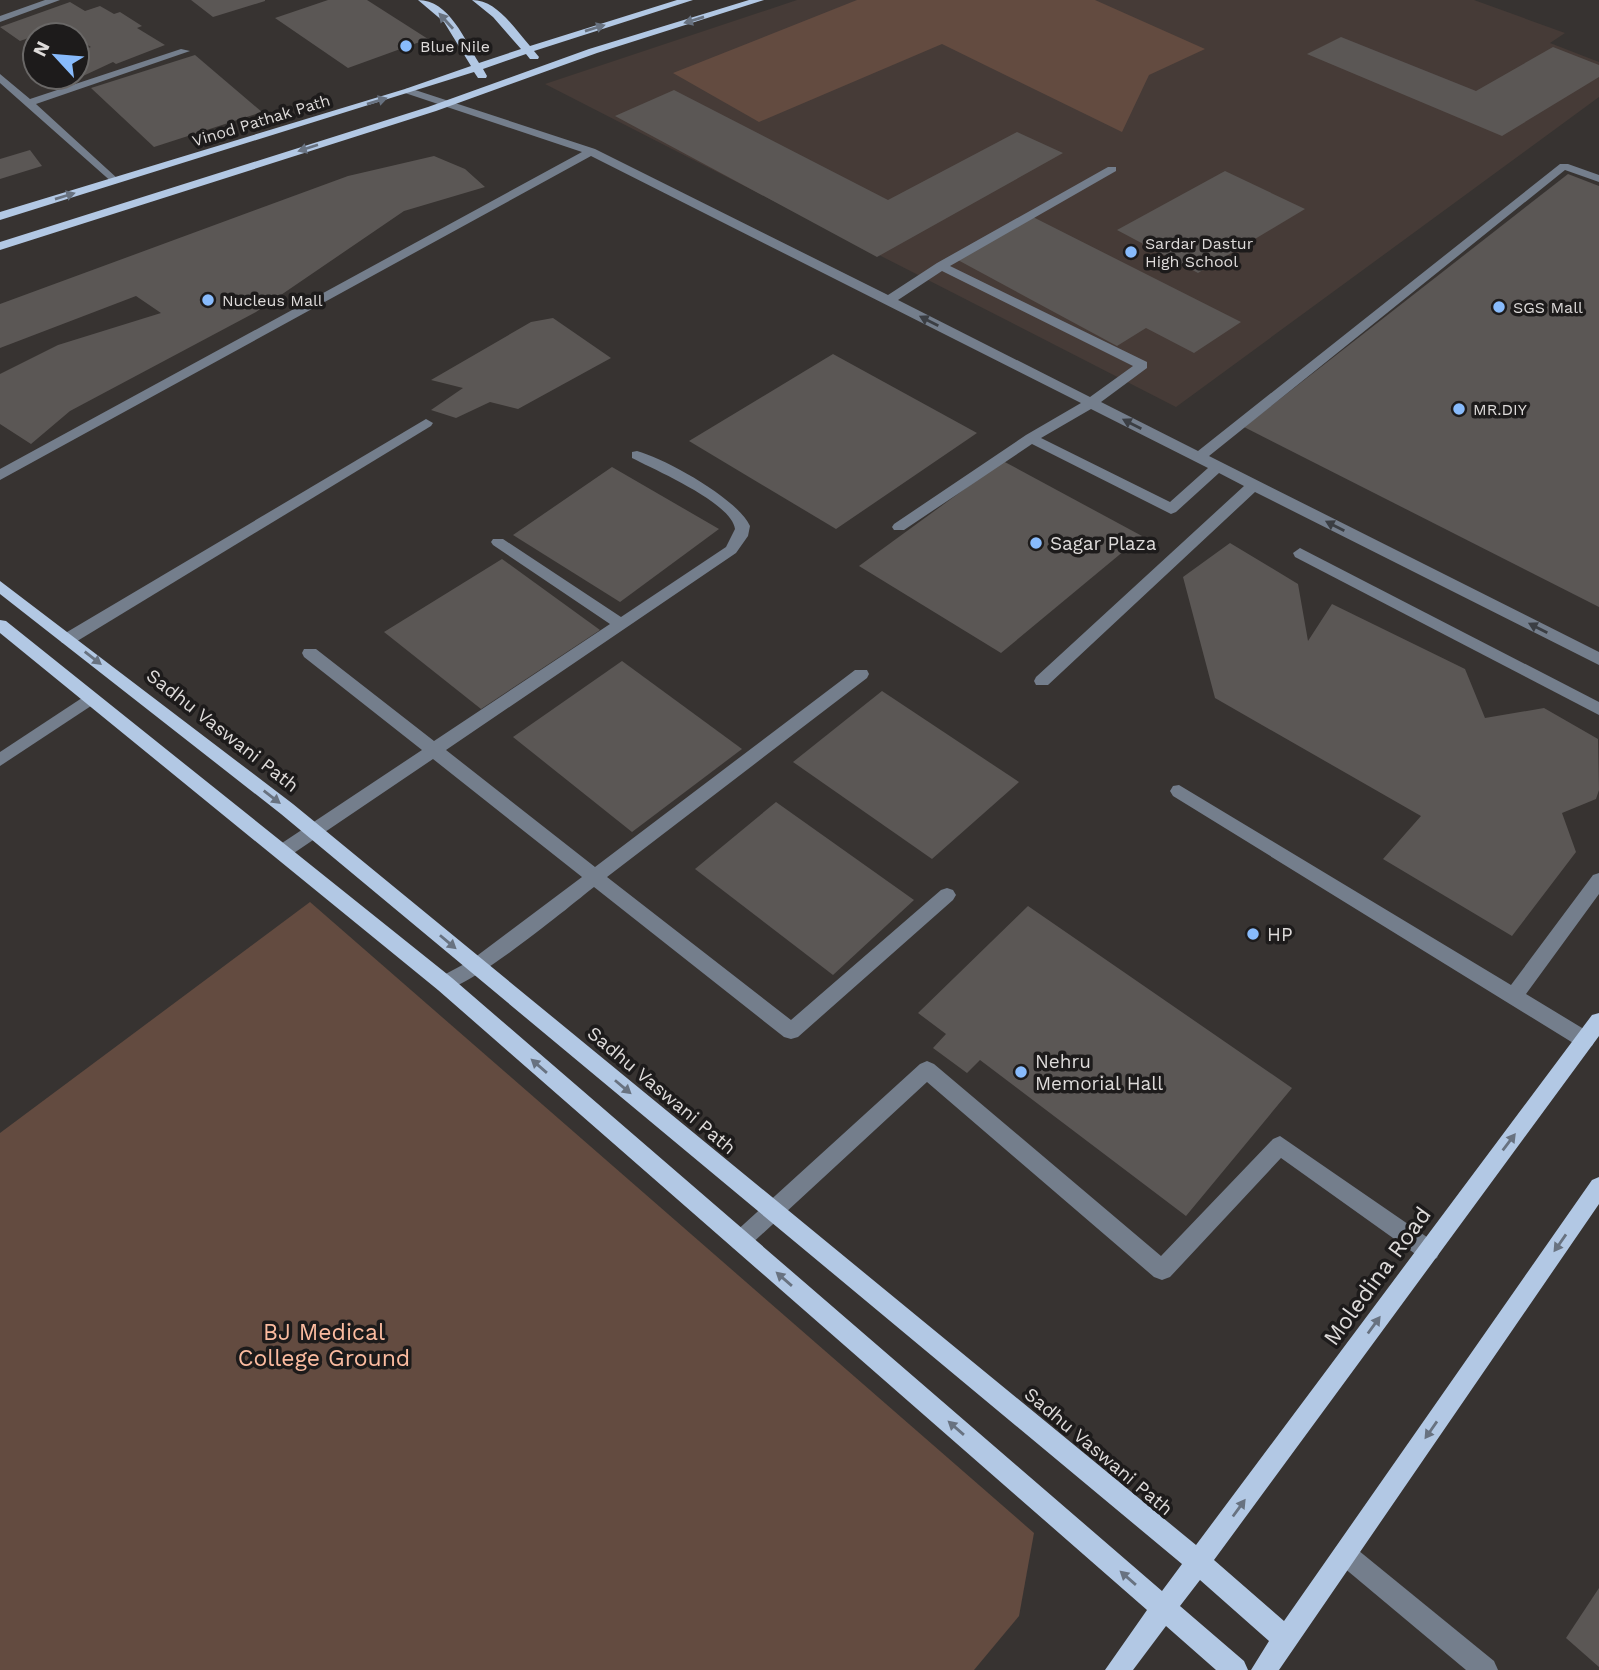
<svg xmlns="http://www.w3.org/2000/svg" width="1599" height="1670" font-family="'Work Sans',sans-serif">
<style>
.built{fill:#463b37}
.green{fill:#634b40}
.building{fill:#5b5755}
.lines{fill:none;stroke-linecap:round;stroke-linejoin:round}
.minor{fill:#747e8c;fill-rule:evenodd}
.major{fill:#b2c8e4;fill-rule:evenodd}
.oneway{fill:#687280}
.oneway2{fill:#3b3e43}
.poi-dot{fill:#88bbfc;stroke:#1d1b1b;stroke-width:2.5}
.labels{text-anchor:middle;stroke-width:7;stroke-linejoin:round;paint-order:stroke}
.far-poi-label{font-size:16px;fill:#dedbda;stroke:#1d1b1b;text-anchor:start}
.far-street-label{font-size:16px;fill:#dedbda;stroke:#1d1b1b}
.poi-label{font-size:19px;fill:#dedbda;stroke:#1d1b1b;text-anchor:start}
.street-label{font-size:19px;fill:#dedbda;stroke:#1d1b1b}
.near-street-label{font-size:23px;fill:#dedbda;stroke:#1d1b1b}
.near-park-label{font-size:23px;fill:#fcbca0;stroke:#1d1b1b}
</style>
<rect width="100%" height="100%" fill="#373331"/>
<path class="built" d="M797,0H1474L1565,33L1550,43L1599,62V97L1176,407L545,84Z"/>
<g class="green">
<path d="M857,0H1095L1205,49L1149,75L1122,132L942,44L759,122L673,73Z"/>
<path d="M310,902L1034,1533L1019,1616L974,1670H0V1133Z"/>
</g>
<g class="building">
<path d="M191,0H265V1L213,17Z"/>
<path d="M328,0H367L428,39L348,68L275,18Z"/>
<path d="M70,2L85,11L100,6L114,14L120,12L142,26L137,28L165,45L116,64L113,62L83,76L77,72V52L91,47L86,44L77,46V35H61L68,32L56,25L51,26L54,29L20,41L0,27Z"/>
<path d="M1341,37L1476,91L1553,47L1599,65V77L1502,136L1307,54Z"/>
<path d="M195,55L262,112L154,147L91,88Z"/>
<path d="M674,90L888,200L1017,132L1063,153L877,257L615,116Z"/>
<path d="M30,150L42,166L0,179V159Z"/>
<path d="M434,156L465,169L485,187L404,211L256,312L70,411L31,444L0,424V374L58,345L161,313L136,296L0,348V304L348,176Z"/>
<path d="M1225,171L1305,209L1198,273L1117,230Z"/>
<path d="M1568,174L1599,186V607L1244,427Z"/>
<path d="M1033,217L1241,322L1194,353L1146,328L1117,346L956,259Z"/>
<path d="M553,318L611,358L518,409L490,402L456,418L431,410L463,388L431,380L531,322Z"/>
<path d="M833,354L977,433L836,529L689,441Z"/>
<path d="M1003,461L1142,536L1001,653L859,566Z"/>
<path d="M612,467L719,529L620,602L513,535Z"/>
<path d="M1230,543L1298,584L1308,641L1332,604L1465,669L1485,718L1544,708L1598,739L1599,790L1596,799L1562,813L1576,852L1512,936L1383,859L1421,816L1215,698L1183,577Z"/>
<path d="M502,559L600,630L481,709L384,632Z"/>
<path d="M622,661L742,749L632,832L513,737Z"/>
<path d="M882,691L1019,782L932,859L793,762Z"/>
<path d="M776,802L914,900L833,975L695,869Z"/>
<path d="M1028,906L1292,1088L1186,1216L980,1060L967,1073L933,1048L946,1034L918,1013Z"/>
<path d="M1599,1588V1667L1566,1638Z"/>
</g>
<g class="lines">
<g class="minor">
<path d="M45,0H60L0,22V16Z"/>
<path d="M181,49L190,51L36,104L118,179L120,181L114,184L0,83V74L30,99Z"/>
<path d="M409,88L595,149L888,295L937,263L1108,167H1116V171L950,266L1147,362V368L1101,402L1198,451L1560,164H1568L1599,175V182L1565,170L1209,456L1599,652V665L1255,492L1048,685H1036L1034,681L1036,677L1244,486L1219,473L1176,512L1171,514L1032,444L904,530H894L892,527L894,524L1026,435L1081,403L591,156L0,480V469L582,152L405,93V89ZM942,271L1133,366L1090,397L898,300ZM1091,409L1208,468L1170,502L1041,438Z"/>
<path d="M426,419L433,423L431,426L74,643H62L60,639L62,635Z"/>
<path d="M637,451C666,459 738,499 750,526L748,536L736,553L446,750L595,867L855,670H867L869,674L867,678L607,877L791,1020L941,890L947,888L953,890L956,895L953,900L798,1037L791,1039L784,1037L594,887C571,905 461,997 438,990L436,984L438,978L470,961L582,877L433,759L288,857H276L273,852L276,847L422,750L304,657L302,653L304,649H316L434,741L610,624L493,545L491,542L493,539H503L621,617L726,547L735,529C732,503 655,470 632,458V452Z"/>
<path d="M1300,548L1599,702V715L1295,557L1293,553Z"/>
<path d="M91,692L99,698L97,702L0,766V752Z"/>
<path d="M1179,785L1511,985L1593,875L1599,873V894L1526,994L1592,1034L1595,1040L1592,1046L1585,1048L1578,1046L1173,796L1170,791L1173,786Z"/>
<path d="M927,1061L934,1064L1161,1256L1273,1139L1280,1136L1437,1244L1440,1251L1437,1258L1429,1261L1421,1258L1281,1158L1170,1277L1162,1280L1154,1277L927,1082L747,1248L740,1251L733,1248L729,1241L733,1234L920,1064Z"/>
<path d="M1345,1542L1353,1546L1494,1661L1498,1670H1466L1337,1562L1333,1554L1337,1546Z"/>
</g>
<g class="major">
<path d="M418,0C449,0 465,40 479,63L521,49L493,17L472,0C497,0 514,28 530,46L677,0H693L534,51L539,57L538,59H530L526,54L483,69L487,76L486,78H478L474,72L0,220V212L405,89L471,66L444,22Z"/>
<path d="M749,0H764L597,53L436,111L0,250V242L428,107L589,49Z"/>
<path d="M0,581L293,804L1196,1545L1592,1015L1599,1013V1036L1214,1560L1284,1621L1592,1180L1599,1177V1204L1279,1670H1251L1269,1641L1200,1580L1180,1606L1244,1661L1248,1670H1216L1166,1626L1133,1670H1105L1147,1610L438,990L0,633V620L6,621L452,978L1162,1591L1182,1564L281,814L0,594Z"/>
</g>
</g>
<defs><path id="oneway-solid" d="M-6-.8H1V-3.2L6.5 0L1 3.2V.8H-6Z" transform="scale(1.75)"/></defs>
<g class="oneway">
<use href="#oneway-solid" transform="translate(694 20) rotate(163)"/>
<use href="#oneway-solid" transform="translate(446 21) rotate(-132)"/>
<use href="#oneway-solid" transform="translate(595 28) rotate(-17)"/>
<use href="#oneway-solid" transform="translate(377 101) rotate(-17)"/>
<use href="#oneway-solid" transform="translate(308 148) rotate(162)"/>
<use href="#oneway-solid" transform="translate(65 196) rotate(-17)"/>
<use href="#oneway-solid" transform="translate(93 658) rotate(38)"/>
<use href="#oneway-solid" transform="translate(272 797) rotate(38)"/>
<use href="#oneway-solid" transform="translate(448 942) rotate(40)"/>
<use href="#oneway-solid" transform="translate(539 1066) rotate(-139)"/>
<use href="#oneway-solid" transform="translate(623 1087) rotate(40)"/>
<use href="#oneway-solid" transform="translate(1509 1142) rotate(-53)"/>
<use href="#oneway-solid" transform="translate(1560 1243) rotate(125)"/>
<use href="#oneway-solid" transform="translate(784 1279) rotate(-139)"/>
<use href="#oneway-solid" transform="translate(1374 1325) rotate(-54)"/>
<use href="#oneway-solid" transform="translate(956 1428) rotate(-139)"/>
<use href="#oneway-solid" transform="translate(1431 1430) rotate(125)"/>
<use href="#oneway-solid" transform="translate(1239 1508) rotate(-54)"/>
<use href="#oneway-solid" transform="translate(1128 1578) rotate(-139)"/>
</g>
<g class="oneway2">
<use href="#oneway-solid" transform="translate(929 321) rotate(-153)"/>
<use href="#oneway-solid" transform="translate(1132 424) rotate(-153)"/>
<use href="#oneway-solid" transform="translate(1335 526) rotate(-153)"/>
<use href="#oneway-solid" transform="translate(1538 628) rotate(-153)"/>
</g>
<g class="poi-dot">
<circle cx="406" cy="46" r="7"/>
<circle cx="1131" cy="252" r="7"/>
<circle cx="208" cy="300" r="7"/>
<circle cx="1499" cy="307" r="7"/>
<circle cx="1459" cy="409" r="7"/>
<circle cx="1036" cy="543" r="7"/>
<circle cx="1253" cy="934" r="7"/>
<circle cx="1021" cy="1072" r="7"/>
</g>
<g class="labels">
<g class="far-poi-label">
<text x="420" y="52">Blue Nile</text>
<text x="1145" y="249">Sardar Dastur<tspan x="1145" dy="18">High School</tspan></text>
<text x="222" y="306">Nucleus Mall</text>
<text x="1513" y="313">SGS Mall</text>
<text x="1473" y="415">MR.DIY</text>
</g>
<g class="far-street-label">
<text transform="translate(261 120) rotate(-17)" y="6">Vinod Pathak Path</text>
</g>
<g class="poi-label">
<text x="1050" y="550">Sagar Plaza</text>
<text x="1267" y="941">HP</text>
<text x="1035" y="1068">Nehru<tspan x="1035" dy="22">Memorial Hall</tspan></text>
</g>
<g class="street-label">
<text transform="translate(223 730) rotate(38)" y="7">Sadhu Vaswani Path</text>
<text transform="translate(662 1090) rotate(40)" y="7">Sadhu Vaswani Path</text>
<text transform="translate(1099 1451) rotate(40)" y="7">Sadhu Vaswani Path</text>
</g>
<g class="near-street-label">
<text transform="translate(1377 1276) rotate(-54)" y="8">Moledina Road</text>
</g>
<g class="near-park-label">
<text x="324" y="1340">BJ Medical<tspan x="324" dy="26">College Ground</tspan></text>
</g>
</g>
<g transform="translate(56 56) rotate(296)"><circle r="33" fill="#1d1b1b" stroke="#6a6867" stroke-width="2"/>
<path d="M0-5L12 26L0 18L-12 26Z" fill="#88bbfc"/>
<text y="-10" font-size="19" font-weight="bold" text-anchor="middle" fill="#dedbda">N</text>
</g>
</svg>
